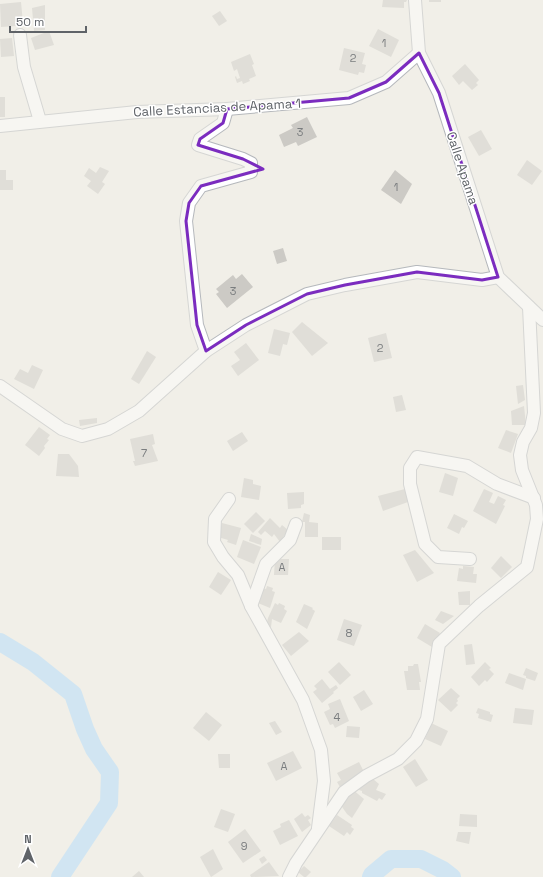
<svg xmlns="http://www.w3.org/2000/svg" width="543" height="877" font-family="'Space Grotesk',sans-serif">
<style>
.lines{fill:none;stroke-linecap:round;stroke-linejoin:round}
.river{stroke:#aadaff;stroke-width:18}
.building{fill:#cccac5}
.minor-casing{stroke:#b5b8bc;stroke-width:14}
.minor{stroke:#fff;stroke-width:12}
.marked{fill:none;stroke:#7b2cbf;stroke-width:3;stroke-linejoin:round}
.labels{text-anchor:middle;stroke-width:3;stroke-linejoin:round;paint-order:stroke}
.number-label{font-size:11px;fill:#7a7d7f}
.street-label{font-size:13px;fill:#5f6368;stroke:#fff}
</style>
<rect width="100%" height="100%" fill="#f1efe8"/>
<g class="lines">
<g class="river">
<path d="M0,642L33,662L73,694L85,729L94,749L110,772L109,803L60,877"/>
<path d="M371,877L372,875L391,859H421L443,870L452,877"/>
</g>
</g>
<g class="building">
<path d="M383,0H407L406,2H404V8L382,7Z"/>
<rect x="429" y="0" width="12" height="2"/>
<path d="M21,2L23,23L15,24L16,26L1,27L0,4Z"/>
<path d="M45,5V30L34,31L32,8Z"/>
<path d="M220,11L227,21L219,26L212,16Z"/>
<path d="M378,29L399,40L391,57L369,46Z"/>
<path d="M49,31L54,45L35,50L31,38Z"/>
<path d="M12,38L14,56L1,57L0,39Z"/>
<path d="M344,48L365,53L362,64L366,65L364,73L359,72L358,75L339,70Z"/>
<path d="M250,54L254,64L252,65L256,76L249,79L250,81L243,84L242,81L237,83L235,77L236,76L237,79L240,78L237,69L234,71L231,62Z"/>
<path d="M465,64L479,80L476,83L478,85L472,90L463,81L459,85L452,76Z"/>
<rect x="0" y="97" width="5" height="20"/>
<path d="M307,117L317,137L298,146L296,142L284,147L279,135L293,128L291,125Z"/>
<path d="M481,130L492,149L479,156L468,137Z"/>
<path d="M527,160L542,171L532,185L517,175Z"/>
<path d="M100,167L109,171L102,182L105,184L98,194L87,186L91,181L84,176L89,168L96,173Z"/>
<path d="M0,170H6V180H13V190H0Z"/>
<path d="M395,170L412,184L401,204L381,190Z"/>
<path d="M283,248L287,261L277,264L273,251Z"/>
<path d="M242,274L253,287L227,308L216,294L219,292L216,289L233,275L236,279Z"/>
<path d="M302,322L328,343L312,356L292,332Z"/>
<path d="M274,329L290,333L287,345L283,344L280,356L268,353Z"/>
<path d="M386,333L392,358L374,362L368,338Z"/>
<path d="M246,343L259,360L238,376L231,366L240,360L234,352Z"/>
<path d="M147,351L156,357L139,384L131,379Z"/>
<path d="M32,365L43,370L34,389L14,379L20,369L28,373Z"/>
<path d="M523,385L525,400L518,404L516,386Z"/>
<path d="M402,395L406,410L396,412L393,397Z"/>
<path d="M524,406L526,425H512L511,411Z"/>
<path d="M97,418V423L80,426L79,420Z"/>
<path d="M39,427L50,435L47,439L49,440L44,446L45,448L39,456L25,445Z"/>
<path d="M506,430L518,434L511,453L498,448Z"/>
<path d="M242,432L248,441L233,451L227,441Z"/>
<path d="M153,434L155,444L152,445L158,461L135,466L133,461H135L130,439Z"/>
<path d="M58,454H69L78,466L79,477L56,476Z"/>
<path d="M445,473L458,478L453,496L439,492Z"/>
<path d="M244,478L253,480V484L261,486L259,500L241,497Z"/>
<path d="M405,489L408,502L383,511L378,496Z"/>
<path d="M484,489L493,493L489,502L494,504L498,496L506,500L503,505L505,506L496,524L473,511Z"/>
<path d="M304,492V504L301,505V508L288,509L287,493Z"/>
<path d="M256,512L265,521L253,533L244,524Z"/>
<path d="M304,513L310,515L309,522L318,523V537H305V522H302Z"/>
<path d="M454,514L468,521L464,528L462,527L459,534L447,528Z"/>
<path d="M270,518L280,528L282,525L288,530L280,542L274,534L272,537L265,531L261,535L258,532Z"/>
<path d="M222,523L241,528L236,545L227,542L228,540L218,537Z"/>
<path d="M251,534L262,539L261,545L249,541Z"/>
<rect x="322" y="537" width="19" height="13"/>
<path d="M243,540L261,547L254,564L237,557Z"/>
<path d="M415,550L434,573L417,582L403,555Z"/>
<path d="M501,556L512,567L501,578L491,568Z"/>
<path d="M275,559H289L288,575H274Z"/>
<path d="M463,566L474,567L473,574H477L476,583L457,581L459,568L463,569Z"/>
<path d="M218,572L231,580L221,595L209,587Z"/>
<path d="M267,586L273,588L272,591L275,592L270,608L258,603L263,588L266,589Z"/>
<path d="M470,591V605H459L458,592Z"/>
<path d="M275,603L278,605L279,603L285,606L284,609L287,611L281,623L272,619L271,627L266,626L268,618Z"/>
<path d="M304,604L313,608L312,609L315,611L307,629L296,622Z"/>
<path d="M441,611L454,616L443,624L435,620Z"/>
<path d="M344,619L362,625L354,646L337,640Z"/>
<path d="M425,624L440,633L432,647L417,638Z"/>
<path d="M299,632L309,641L291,656L282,645Z"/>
<path d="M472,644L475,664L466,665L464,645Z"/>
<path d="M339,662L351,675L340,685L328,672Z"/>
<path d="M485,662L491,668L489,669L494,674L487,682L485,680L479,686L471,677Z"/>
<path d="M414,664H418L421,682H419L420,690H407L404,671H408V666H413Z"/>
<path d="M526,668L538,673L535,681L526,678V676L523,675Z"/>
<path d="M509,673L526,679L523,690L505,683Z"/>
<path d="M322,679L330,689L336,685L338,688L333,692L334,693L322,703L313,692L317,689L314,686Z"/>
<path d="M451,688L460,696L457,699L458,701L456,703L458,705L451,712L438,700Z"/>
<path d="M364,690L373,704L361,711L353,697Z"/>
<path d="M340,699L349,721L335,728L333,724L330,725L324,712L330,709L328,704Z"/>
<path d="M478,708L490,712V714L493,715L491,722L478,718L479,714L476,713Z"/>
<path d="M515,708L534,710L532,725L513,723Z"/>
<path d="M206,712L222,725L209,741L193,728Z"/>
<path d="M275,721L282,732L276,735L269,723Z"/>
<path d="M431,723L448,731L441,746L425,739Z"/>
<path d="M347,726L360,727L359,738L346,737Z"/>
<path d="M293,751L302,768L276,781L267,763Z"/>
<path d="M218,754H230V768H219Z"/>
<path d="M415,759L428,780L416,787L403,767Z"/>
<path d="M359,762L364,772L352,778L353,780L340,787L337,782L341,780L337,773Z"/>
<path d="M365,778L373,779L379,784L376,790L386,794L382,800L379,798L377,801L362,793V791L359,790Z"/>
<path d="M352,789L364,799L352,818L347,814L340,804Z"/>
<path d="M221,809L235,814L228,832L214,827Z"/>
<path d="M302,813L305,817L308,815L311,818L308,820L311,825L302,832L294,819Z"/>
<path d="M460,814L477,815V827L459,826Z"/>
<path d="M337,815L352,825L351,827L354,829L350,835L347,832L344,836L329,826Z"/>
<path d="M289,820L298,836L280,845L273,831L281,827L280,824Z"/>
<path d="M245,829L261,851L243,863L228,842Z"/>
<path d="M458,832H471L469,844L456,841Z"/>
<path d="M213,849L223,869L211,877L200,857Z"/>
<path d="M264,856L267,860L262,864L259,859Z"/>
<path d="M269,862L279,876L251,877L250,875Z"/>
<path d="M304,866L311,872L306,877H304L298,872Z"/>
<path d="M139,871L144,877H132Z"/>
</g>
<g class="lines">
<defs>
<g id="minor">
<path d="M415,0L419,53L439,93L498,277L543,320"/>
<path d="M20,35L24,67L40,121"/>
<path d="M0,126L137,112L227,109L349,98L386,82L419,53"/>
<path d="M206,351L197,325L186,221L189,203L201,186L251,172V163L243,159L198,145L200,139L223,123L227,109"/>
<path d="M0,386L62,429L82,436L108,429L139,411L206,351L246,325L307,294L345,285L417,272L482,280L498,277"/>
<path d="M229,499L215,519L214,542L223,557L238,575L251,606L303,700L321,750L324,781L318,828"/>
<path d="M470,559L438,557L425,544L410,484V468L417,457L467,466L497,484L534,498"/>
<path d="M251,606L266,564L290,540L296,524"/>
<path d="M289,877L296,863L344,792L366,776L398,759L416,741L427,719L439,644L479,606L527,567L537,519L536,505L522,470L520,455L523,442L531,428L534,413L529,307"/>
</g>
</defs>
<use href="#minor" class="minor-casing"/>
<use href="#minor" class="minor"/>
</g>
<path d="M0 0H543V877H0ZM419,53L439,93L498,277L482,280L417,272L345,285L307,294L246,325L206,351L197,325L186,221L189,203L201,186L263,169L243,159L198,145L200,139L223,123L227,109L349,98L386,82Z" fill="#f1efe8" fill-opacity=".55" fill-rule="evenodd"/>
<path class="marked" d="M419,53L439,93L498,277L482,280L417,272L345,285L307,294L246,325L206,351L197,325L186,221L189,203L201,186L263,169L243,159L198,145L200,139L223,123L227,109L349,98L386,82Z"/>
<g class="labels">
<g class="number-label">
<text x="384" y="47">1</text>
<text x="353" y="62">2</text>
<text x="300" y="136">3</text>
<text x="396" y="191">1</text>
<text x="233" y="295">3</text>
<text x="380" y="352">2</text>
<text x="144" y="457">7</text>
<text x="282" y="571">A</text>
<text x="349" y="637">8</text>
<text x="337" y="721">4</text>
<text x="284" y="770">A</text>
<text x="244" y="850">9</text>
</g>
<g class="street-label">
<text transform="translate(217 107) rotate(-3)" y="5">Calle Estancias de Apama 1</text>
<text transform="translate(463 168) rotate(72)" y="5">Calle Apama</text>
</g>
</g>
<g transform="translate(28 849)" stroke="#ffffff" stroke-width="3" paint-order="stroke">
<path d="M0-3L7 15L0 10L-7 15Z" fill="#5f6368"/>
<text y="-6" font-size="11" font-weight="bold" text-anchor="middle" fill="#5f6368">N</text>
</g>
<path d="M10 26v6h76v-6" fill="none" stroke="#5f6368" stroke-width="2"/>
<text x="16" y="26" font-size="12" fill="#5f6368" stroke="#ffffff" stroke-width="3" paint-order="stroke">50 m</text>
</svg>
